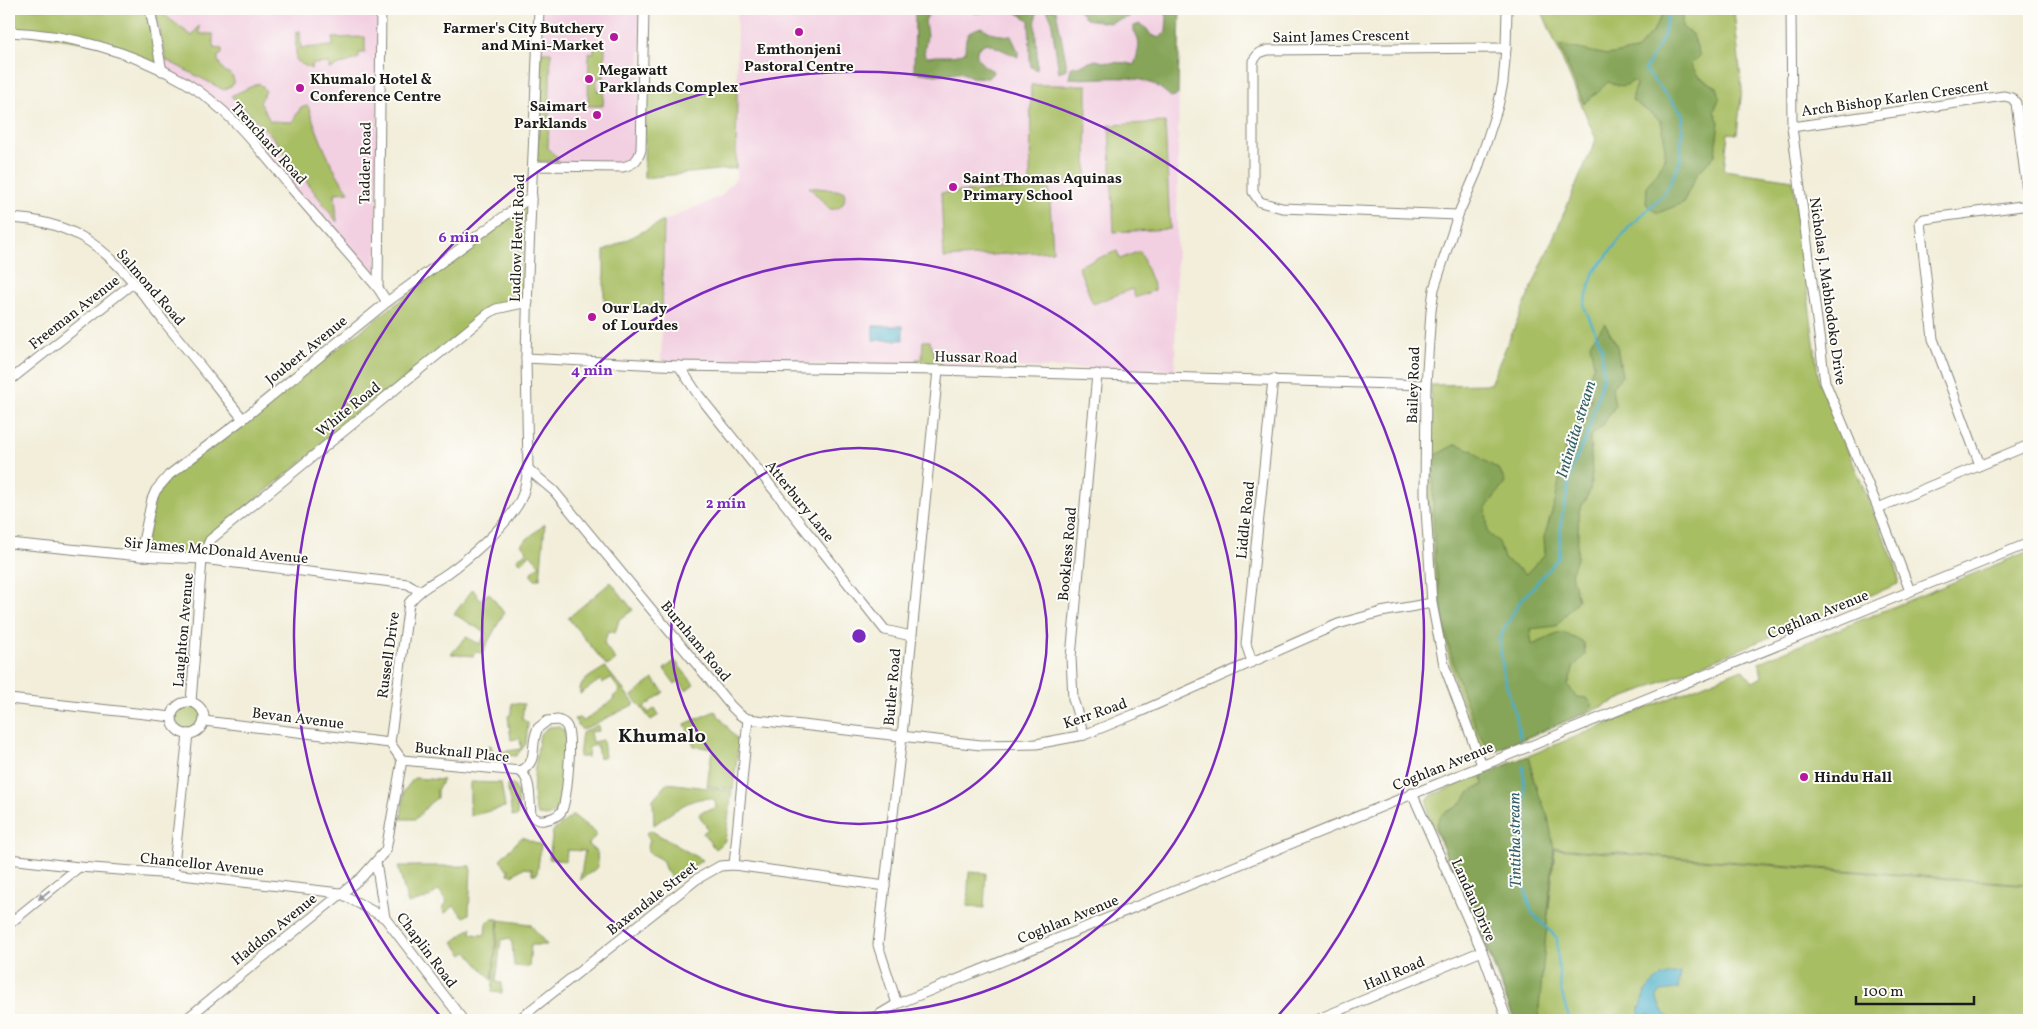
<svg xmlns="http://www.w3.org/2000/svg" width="2038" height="1029" font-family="Vollkorn,serif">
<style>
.built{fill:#f2cfe1}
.green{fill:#a8be63;stroke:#626d40}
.forest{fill:#86a559;stroke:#51603a}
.water{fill:#48aec8;stroke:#326572}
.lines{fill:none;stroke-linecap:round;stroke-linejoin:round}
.stream{stroke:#48aec8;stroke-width:2.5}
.street-casing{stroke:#87857b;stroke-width:11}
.street{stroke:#fff;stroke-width:9}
.oneway{fill:#999}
.ring{fill:none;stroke:#7b2cbf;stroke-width:2.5}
.poi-dot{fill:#b5179e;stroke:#fdfcf7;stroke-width:2}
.labels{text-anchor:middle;stroke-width:4;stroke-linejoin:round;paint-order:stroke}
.poi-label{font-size:15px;font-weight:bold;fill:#1c1c1c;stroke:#fdfcf7;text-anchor:start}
.street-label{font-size:15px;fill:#1c1c1c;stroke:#fdfcf7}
.water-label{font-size:16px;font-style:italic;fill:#305e69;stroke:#fdfcf7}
.district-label{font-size:20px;font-weight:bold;fill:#1c1c1c;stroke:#fdfcf7}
.centre{fill:#7b2cbf;stroke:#fdfcf7;stroke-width:2.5}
.ring-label{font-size:15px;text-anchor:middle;font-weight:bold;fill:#7b2cbf;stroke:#fdfcf7;stroke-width:4;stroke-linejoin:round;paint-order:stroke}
</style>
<rect width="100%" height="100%" fill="#fdfcf7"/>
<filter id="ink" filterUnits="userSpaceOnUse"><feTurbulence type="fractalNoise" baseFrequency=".02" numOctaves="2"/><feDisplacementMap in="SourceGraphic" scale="10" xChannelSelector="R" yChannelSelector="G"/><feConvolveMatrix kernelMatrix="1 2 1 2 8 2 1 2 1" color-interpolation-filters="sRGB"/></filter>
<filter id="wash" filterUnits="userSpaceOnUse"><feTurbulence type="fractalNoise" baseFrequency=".0096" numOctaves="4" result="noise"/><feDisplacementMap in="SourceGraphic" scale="20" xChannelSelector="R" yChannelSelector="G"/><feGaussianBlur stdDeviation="1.12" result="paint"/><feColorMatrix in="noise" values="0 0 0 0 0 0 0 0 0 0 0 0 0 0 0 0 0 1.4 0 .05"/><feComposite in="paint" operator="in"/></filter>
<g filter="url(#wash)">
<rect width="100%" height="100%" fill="#f2eeda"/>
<g class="built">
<path d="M151,9H379L376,282L227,113L163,70Z"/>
<path d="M540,9H642L637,156L627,163L535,164Z"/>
<path d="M737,9H1180L1175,370L661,361L664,221L721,196L736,178Z"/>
</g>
<g class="green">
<path d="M9,9H147L159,67L98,44L9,31Z"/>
<path d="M155,9H165L162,13L192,36L199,26L200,34H213V48L222,49V54L218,56V61L224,71C231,74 234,76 234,84L224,90L166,60Z"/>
<path d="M1541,9H1768L1734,11L1742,89L1737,134L1728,133L1724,170L1793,180L1819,381L1896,566L1898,575V584L1490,753L1482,747L1478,742L1455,684L1437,606L1428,503L1431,385L1490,384L1596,139Z"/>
<path d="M300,31L301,48L333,46V38L365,37V53H359V58L329,69V63L312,64L311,69L296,61V32Z"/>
<path d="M594,46H605L604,78H597V91L604,92L603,106H588L589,53H594Z"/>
<path d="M540,52H551L548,148L557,157V161L537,162Z"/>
<path d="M259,83L266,91L260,102L270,121L292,122L301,107L308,106C319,137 329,166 349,192L335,193L337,222L272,136L231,96Z"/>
<path d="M1031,85H1087L1086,183H1030Z"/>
<path d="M645,87L737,89L736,168L644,178Z"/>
<path d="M1165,122L1170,229L1114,232L1109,125Z"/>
<path d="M809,187L844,191C847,201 841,211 830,209Z"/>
<path d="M1049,187L1053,251L944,258L941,193Z"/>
<path d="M530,201C529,221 529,289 518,302L495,306L208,538L201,557L144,554L154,499L170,477Z"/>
<path d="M664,221L662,312L607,306V300H604V251Z"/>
<path d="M1117,251L1120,259L1140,251L1155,290L1135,298L1132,289L1093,304L1078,266Z"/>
<path d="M923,341H930L936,360L941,361L942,368H917L916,359H922Z"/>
<path d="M545,524L540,579H534L530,574L540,565L530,554L520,563L517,559L527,551L521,544Z"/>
<path d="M2029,551V884L1555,848L1548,917L1555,849L2029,885V1020H1514L1487,949L1428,814L1427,800L1432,795L1742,669L1753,682L1762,677L1759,662Z"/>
<path d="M611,582L633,610L619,620L615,633L608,631L604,644L616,660L607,666L568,618Z"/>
<path d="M473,589L480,600L489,593L504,613L482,653L477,652L473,656L451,654L466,637L480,644L486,633L454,614Z"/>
<path d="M675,661L694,684L686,690L679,681L675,684L664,669Z"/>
<path d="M605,667L635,704L582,730L574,719L579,718L584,721L614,699L613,697L620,691L611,678L602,683L600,680L580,694C578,680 595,674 605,667Z"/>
<path d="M653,679L664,692L644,707L649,713L655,708L659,715L651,720L632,696Z"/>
<circle cx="188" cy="718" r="16"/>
<path d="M512,703L524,704L522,719L528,723L526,744L516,756L481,753L484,748L491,745L493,753L521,749L520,738L511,740L508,716L511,714Z"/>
<path d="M715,711L739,742L733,789L707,786L712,749L694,746L685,724Z"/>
<path d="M598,725L599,731L590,732L592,742L603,740L605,757L599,758L597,745L589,747L588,757H579L582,733Z"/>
<path d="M559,726L565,731L566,762L559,811L547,816L538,815C528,801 537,752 540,734L549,727Z"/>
<path d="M414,778L443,780L437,790V798L430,803L416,819H401L404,791Z"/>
<path d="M470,782L501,783L505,807L470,816Z"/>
<path d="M667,783L732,791L725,841L715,849L703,833L708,829L699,815L701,812L716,808L715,800C695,792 670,814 654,825L653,799Z"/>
<path d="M507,784H513L519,794L517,817L512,816Z"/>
<path d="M573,815L597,834L588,845L597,852L598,867L580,880L585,851L567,850L566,861L549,859L553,831Z"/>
<path d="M650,830L702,860L675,881L666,871L662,860L649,853L647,847L650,841L646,834Z"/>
<path d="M522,837L541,845L537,874H532V869L523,868L513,875L508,874L509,869H506L500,859Z"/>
<path d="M398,866H471L469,914L464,917L454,906L445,913L442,909L447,902L439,890L428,898L408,904Z"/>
<path d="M969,872L986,873L984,908L967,906Z"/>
<path d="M492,919H498L492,980L467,952L463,955L453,942L472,927L471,934L485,935L486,923Z"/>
<path d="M499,920L530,924L547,945H531L529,967L514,966L512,943L509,938L501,940L496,982L502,983V993L492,992Z"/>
</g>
<g class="forest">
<path d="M915,9H931L925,21L927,36L924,54L928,57C944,54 950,59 965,52C966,36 964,33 981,27L994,34L1011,36L1018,51V57L987,43C968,49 979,65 992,70L993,73L988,78L972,77L960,72L936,75L914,72Z"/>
<path d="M959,9H1038C1032,25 1039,51 1037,70L1031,67L1030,61L1029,20L1014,11L997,10L977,13Z"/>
<path d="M1046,9L1056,10L1066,61V69L1059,73L1051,18Z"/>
<path d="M1078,9H1128L1129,17L1108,23L1086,19Z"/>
<path d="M1157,9H1180L1178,95L1171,97C1166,93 1161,88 1155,85C1129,72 1097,81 1069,78L1071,67L1081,65L1096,60C1109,65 1121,60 1134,65C1138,53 1142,42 1134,31V26L1140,24L1147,29L1151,35L1160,38L1166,31L1167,17L1164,9L1158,10Z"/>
<path d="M1662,9H1682V27L1693,35L1700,56L1691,65L1699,77L1717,87L1720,97L1714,111L1719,122L1715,155L1697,174L1683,203L1658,213L1646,204L1647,185C1669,161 1667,152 1661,121L1632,100L1636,84L1633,81C1624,88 1618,86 1608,82L1584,104L1559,45L1607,55L1636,50L1654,30L1663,13Z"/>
<path d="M1605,324L1617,346L1622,376L1612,387L1615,406L1603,425L1590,437L1592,472L1590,491L1579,511L1577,558L1571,574L1578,600L1556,626L1530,629L1532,645L1562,632L1584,643L1585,655L1574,666L1568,685L1576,697L1587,698L1592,705L1588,712L1496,750C1481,745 1477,728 1471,714C1437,633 1430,543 1434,456L1456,444L1472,450L1483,460L1500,470L1505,483L1486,508L1488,533L1499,542L1504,559L1526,574L1545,554L1544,537L1555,502L1566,444L1591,402L1588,380L1594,365L1590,343Z"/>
<path d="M1527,756L1530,759L1534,782L1548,817L1554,848L1538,1020H1514L1488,948L1436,831C1438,807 1450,815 1461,803C1469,794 1471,788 1483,785L1482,779L1484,774Z"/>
</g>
<g class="water">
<rect x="873" y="326" width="30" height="14"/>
<path d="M1680,973L1678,989L1661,991L1657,996C1658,1007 1664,1013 1673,1020H1660L1647,1014L1643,1016L1639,1014V1007L1642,1006C1641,994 1652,980 1664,976C1669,974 1675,974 1680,973Z"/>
</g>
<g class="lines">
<g class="stream">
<path d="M1520,738L1518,725L1504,676L1499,639L1519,603L1559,557L1561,522L1572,468L1587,435L1603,378L1602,348L1584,306L1593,274L1629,227L1665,193L1680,163L1683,114L1645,70L1663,38L1669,9"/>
<path d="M1523,766L1526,823L1523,882L1532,913L1557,938C1558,966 1559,994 1570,1020"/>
</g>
</g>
</g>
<g filter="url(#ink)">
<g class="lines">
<defs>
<g id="street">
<path d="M150,9L162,71"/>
<path d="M1791,9L1792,127L1825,382L1878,508L1910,591"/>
<path d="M9,32C68,34 131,51 183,81C228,107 261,151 293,190C321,223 350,255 378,288L387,302"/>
<path d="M1792,127L2004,96L2012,98L2016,103L2029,206"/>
<path d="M533,166L623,167C634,164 638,160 641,150L644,9"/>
<path d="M1458,215L1282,208L1260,202L1253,192V61L1259,53L1268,50L1506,48"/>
<path d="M9,218C34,219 60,225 82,237C117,257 142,293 166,324C192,355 217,387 243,419"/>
<path d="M378,288L381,9"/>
<path d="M526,358L679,366L938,370L1426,385"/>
<path d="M679,366L697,393L885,630L911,636"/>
<path d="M9,381L133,283"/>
<path d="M1980,465L1933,339L1920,222L1924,219L2029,205"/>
<path d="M528,469L554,491L731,706L740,715L748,719L734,865"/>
<path d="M1878,508L2029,445"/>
<path d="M9,543L140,556L202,559L408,584L419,591"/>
<path d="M140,556L152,499L156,490L169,475L243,419L387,302L532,196"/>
<path d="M1252,662L1246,644L1273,379"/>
<path d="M9,699L172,717"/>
<path d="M191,702L202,559L210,540L489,313L496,309L528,302"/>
<circle cx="188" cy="718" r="16"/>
<path d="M748,719L981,745L1036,744L1084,735L1135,714L1338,624L1381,612L1432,603"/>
<path d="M558,720C563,722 567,724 568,730C572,741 567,803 561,812C557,817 551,819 544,820C538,821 534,819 531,814C529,800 532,780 520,771C540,762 529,745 538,728L547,721Z"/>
<path d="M204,721L390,743"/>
<path d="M1084,735L1073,699L1071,657L1097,374"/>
<path d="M402,760L520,771"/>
<path d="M1482,765L1444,665L1432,603L1425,494L1426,385L1431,311L1434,289L1458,215L1477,171L1498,106L1503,83L1506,48L1507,9"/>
<path d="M1412,793L1482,951L1507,1020"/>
<path d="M9,859L79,867L173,874L340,893L385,918"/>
<path d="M376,862L385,918L463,1020"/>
<path d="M173,874L188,734"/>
<path d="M9,924L79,867"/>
<path d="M897,1004L878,945L902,736L938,370"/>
<path d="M185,1020L362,877L386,850L402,760L390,743L409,603C422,587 432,584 448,573C469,558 501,530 515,509C524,497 526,483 528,469L526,358L528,276L539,9"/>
<path d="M518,1020L697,879L720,866L734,865L885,886"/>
<path d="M870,1020L897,1004L2029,543"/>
<path d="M1316,1020L1482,951"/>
</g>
</defs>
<use href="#street" class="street-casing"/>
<use href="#street" class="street"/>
</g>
<defs><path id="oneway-solid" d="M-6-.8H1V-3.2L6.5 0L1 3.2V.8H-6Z" transform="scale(1.25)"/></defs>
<use class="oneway" href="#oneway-solid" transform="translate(44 895) rotate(141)"/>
</g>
<g class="ring">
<circle cx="859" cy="636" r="188"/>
<circle cx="859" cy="636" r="377"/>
<path d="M442 1018A565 565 0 1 1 1276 1018"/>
</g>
<g class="poi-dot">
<circle cx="799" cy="32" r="5"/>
<circle cx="614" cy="37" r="5"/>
<circle cx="589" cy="79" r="5"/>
<circle cx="300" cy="88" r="5"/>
<circle cx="597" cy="115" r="5"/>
<circle cx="953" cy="187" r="5"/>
<circle cx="592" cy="317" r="5"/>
<circle cx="1804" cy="777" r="5"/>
</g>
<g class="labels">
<g class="poi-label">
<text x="604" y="33" text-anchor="end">Farmer's City Butchery<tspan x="604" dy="17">and Mini-Market</tspan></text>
<text x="799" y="54" text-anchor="middle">Emthonjeni<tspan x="799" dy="17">Pastoral Centre</tspan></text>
<text x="599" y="75">Megawatt<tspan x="599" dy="17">Parklands Complex</tspan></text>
<text x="310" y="84">Khumalo Hotel &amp;<tspan x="310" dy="17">Conference Centre</tspan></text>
<text x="587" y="111" text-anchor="end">Saimart<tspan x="587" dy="17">Parklands</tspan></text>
<text x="963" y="183">Saint Thomas Aquinas<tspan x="963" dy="17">Primary School</tspan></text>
<text x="602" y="313">Our Lady<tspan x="602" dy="17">of Lourdes</tspan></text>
<text x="1814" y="782">Hindu Hall</text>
</g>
<g class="street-label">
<text transform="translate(1341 36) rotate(-1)" y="5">Saint James Crescent</text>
<text transform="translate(1895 98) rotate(-8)" y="5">Arch Bishop Karlen Crescent</text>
<text transform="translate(269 143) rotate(48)" y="5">Trenchard Road</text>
<text transform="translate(365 163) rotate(-89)" y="5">Tadder Road</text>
<text transform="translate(517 238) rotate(-88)" y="5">Ludlow Hewit Road</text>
<text transform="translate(151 287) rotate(49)" y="5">Salmond Road</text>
<text transform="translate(1828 291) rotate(82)" y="5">Nicholas J. Mabhodoko Drive</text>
<text transform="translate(74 312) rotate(-38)" y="5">Freeman Avenue</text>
<text transform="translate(306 350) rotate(-39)" y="5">Joubert Avenue</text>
<text transform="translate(976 357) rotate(1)" y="5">Hussar Road</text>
<text transform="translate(1413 385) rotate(-88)" y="5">Bailey Road</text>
<text transform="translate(348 409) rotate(-39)" y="5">White Road</text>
<text transform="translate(800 501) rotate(51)" y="5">Atterbury Lane</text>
<text transform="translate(1245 520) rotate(-84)" y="5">Liddle Road</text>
<text transform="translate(216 550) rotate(5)" y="5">Sir James McDonald Avenue</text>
<text transform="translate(1067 554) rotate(-85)" y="5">Bookless Road</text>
<text transform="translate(1818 614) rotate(-22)" y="5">Coghlan Avenue</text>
<text transform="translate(183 630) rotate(-85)" y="5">Laughton Avenue</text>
<text transform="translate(696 641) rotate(50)" y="5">Burnham Road</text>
<text transform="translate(388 655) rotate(-82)" y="5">Russell Drive</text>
<text transform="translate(892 687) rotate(-85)" y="5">Butler Road</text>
<text transform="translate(1095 713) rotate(-19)" y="5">Kerr Road</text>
<text transform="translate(298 718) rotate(7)" y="5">Bevan Avenue</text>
<text transform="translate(462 752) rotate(6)" y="5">Bucknall Place</text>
<text transform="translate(1443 766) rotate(-22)" y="5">Coghlan Avenue</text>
<text transform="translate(202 864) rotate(6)" y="5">Chancellor Avenue</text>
<text transform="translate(652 898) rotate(-38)" y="5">Baxendale Street</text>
<text transform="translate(1474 900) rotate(66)" y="5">Landau Drive</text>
<text transform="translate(1068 919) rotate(-22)" y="5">Coghlan Avenue</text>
<text transform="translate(274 929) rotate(-39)" y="5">Haddon Avenue</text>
<text transform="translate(427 950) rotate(53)" y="5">Chaplin Road</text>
<text transform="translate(1394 973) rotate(-23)" y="5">Hall Road</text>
</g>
<g class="water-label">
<text transform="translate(1575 429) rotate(-73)" y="6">Intindita stream</text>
<text transform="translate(1514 840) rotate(-91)" y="6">Tintitha stream</text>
</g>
<g class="district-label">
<text x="662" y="742">Khumalo</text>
</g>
</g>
<circle cx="859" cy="636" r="8" class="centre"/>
<g class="ring-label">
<text x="459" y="242">6 min</text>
<text x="592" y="375">4 min</text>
<text x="726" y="508">2 min</text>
</g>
<rect width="2038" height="1029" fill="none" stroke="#fdfcf7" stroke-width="30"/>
<path d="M1856 996v8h118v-8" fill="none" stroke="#1c1c1c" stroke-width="2.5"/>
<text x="1863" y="996" font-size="15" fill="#1c1c1c" stroke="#fdfcf7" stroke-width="4" paint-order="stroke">100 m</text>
</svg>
